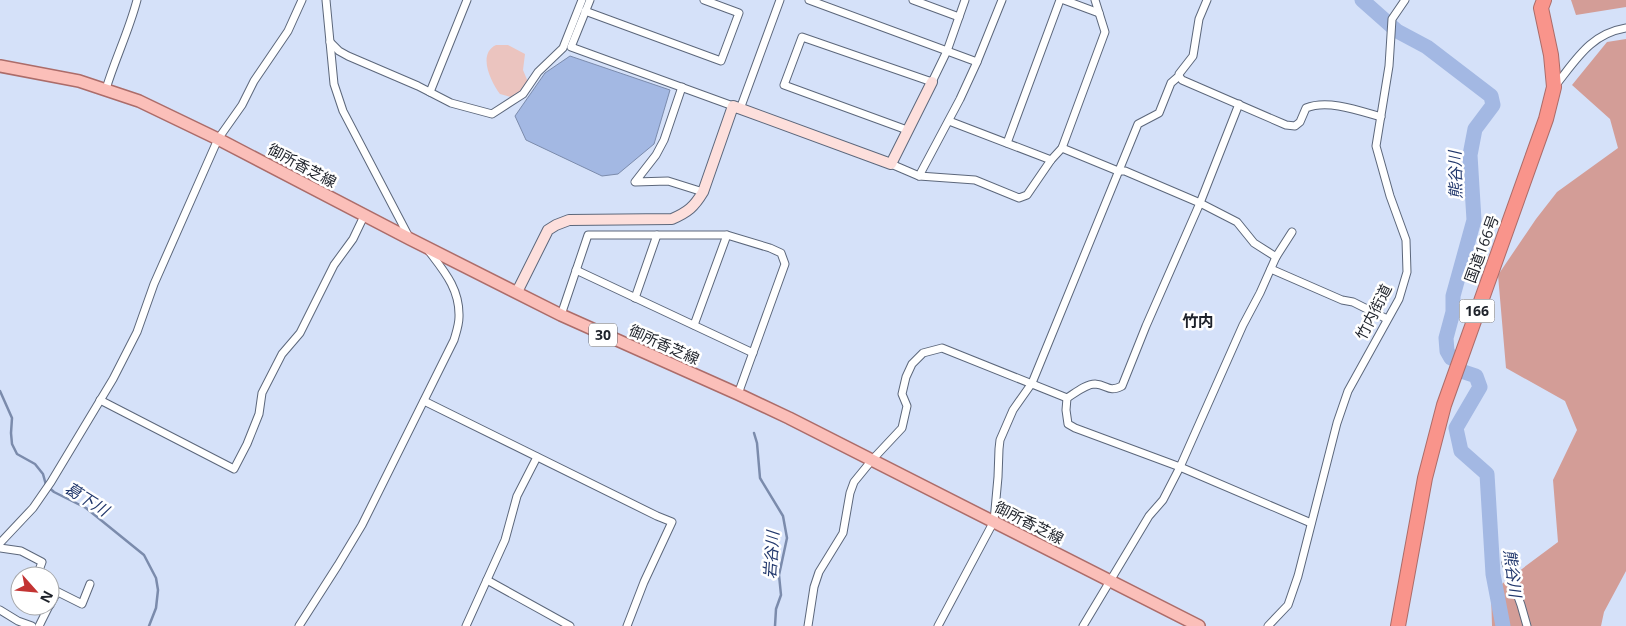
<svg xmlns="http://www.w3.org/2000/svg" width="1626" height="626" font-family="'Open Sans','Noto Sans JP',sans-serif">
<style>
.green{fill:#ebc4bf}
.forest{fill:#d39d97}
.water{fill:#a3b8e3;stroke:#7b8bac}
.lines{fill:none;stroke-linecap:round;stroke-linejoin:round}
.stream{stroke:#7b8bac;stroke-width:2.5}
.river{stroke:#a3b8e3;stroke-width:15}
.street-casing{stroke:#5c677b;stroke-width:9}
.secondary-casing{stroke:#5c677b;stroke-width:12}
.primary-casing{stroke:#ac6c69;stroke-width:14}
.highway-casing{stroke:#ac6c69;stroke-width:16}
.street{stroke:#fff;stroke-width:7}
.secondary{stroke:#fddfdc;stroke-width:10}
.primary{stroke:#fbbfb9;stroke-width:11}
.highway{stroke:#f9948b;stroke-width:14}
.labels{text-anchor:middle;stroke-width:5;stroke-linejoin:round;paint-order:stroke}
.shield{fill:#fff;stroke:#62646a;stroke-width:1}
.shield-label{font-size:14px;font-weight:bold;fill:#1e222a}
.street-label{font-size:15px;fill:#1e222a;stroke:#fff}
.water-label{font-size:16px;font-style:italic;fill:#21376c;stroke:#fff}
.neighbourhood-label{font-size:16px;font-weight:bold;fill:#1e222a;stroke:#fff}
</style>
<rect width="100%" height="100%" fill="#d5e1f9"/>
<path class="green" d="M496,45H508L525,54L523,70L528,82L524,90L511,97L500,94C491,82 477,54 496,45Z"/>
<g class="forest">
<path d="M1571,0H1626V7L1576,15Z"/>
<path d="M1626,39V571L1604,612L1601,626H1492L1491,592L1558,542L1553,480L1577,430L1565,401L1506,368L1498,275L1536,219L1557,192L1618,148L1610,119L1572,85L1607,42Z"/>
</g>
<path class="water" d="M570,56L670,90L654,144L618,174L602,176L526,140L515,116L545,73Z"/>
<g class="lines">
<g class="stream">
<path d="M0,391L12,418L11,433L12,444L17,454L35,464L43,474L46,485L54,492L86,508L144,555L156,578L158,590L156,608L149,626"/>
<path d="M754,433L757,443L760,478L783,516L787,538L779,575L781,595L776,609L775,626"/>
</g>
<g class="river">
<path d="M1362,0L1397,31L1427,47L1491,96L1493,105L1475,129L1470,155L1474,220L1453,296V312L1446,338L1447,351L1451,358"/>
<path d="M1464,372L1476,376L1480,387L1456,428L1461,451L1487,474L1493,574L1503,626"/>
</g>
<defs>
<g id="street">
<path d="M326,0L334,84L343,111L409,237"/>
<path d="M590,0L571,47L733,106"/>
<path d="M809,0L977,62"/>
<path d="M913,0L959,17"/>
<path d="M1064,0L1099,13"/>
<path d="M585,11L721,61L739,13L704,0"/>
<path d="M330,42L339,51L348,56L418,86L451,103L492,114L523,94L538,72L563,48L582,0"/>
<path d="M1179,76L1182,80L1286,125L1295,126L1300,122L1306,108C1328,99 1360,111 1381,117"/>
<path d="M1555,86C1576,60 1590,34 1626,28"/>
<path d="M682,87L664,140L656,155L635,182L668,181L703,192"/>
<path d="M106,89C115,59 129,31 137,0"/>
<path d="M430,92L467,0"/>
<path d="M740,109L780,0"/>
<path d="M949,121L1051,160"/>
<path d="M907,130L784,85L802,37L932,82L947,51L965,0"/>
<path d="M1007,143L1060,0"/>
<path d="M1062,148L1118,171H1125L1200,203L1237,222L1254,243L1276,257"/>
<path d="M891,164L919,176L975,180L1019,198L1027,195L1051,160L1062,148L1105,32L1095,0"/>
<path d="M919,176L960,99L977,62L1002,0"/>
<path d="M1271,269L1342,300L1353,302L1387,319"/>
<path d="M576,270L753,353"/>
<path d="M635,298L657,235"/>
<path d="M561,315L588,235H727L770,248L781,253L785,264L738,394"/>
<path d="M694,325L727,235"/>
<path d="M1067,398L1066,410L1068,424L1075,428L1180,467L1311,523"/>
<path d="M100,400L234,469L247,444L259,414L262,393L282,354L300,333L334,265L353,239L364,216"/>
<path d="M424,401L657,516L672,522L644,582L627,626"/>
<path d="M0,543L33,508L51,482L113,379L137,332L154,284L218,139L242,105L254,81L288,31L302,0"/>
<path d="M0,548L21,551L42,562L37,576"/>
<path d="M1506,563L1521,605L1527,626"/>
<path d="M487,580L570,626"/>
<path d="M50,588L82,604L90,584"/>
<path d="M50,605L57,592"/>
<path d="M0,610L18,621L32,626"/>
<path d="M39,626L49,606"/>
<path d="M299,626L338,565L362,525L454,340C456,333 459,325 459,317C460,289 444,271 428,250"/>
<path d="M466,626L505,540L517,496L537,457"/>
<path d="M808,626L814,587L819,572L843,533L850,493L854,482L872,460L902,428L907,406L902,394L906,377L912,364L923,353L942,348L1067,398C1075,393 1086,384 1095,384C1108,385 1108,393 1122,386L1146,326L1200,203L1239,104"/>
<path d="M938,626L994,521L998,477L999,449L1000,440L1013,410L1032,383L1138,124L1159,113L1171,83L1179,76V74L1193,56L1199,19L1207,0"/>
<path d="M1083,626L1149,516L1163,500L1180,467L1243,325L1260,293L1276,257L1292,232"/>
<path d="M1268,626L1288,605L1298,576L1337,423L1348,391L1399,299L1407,272L1406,240L1390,196L1376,146L1389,66L1392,19L1405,0"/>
</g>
<path id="secondary" d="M517,292L548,230L556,225L569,220L672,219C688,212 694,207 703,192L733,106L891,164L932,82"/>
<path id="primary" d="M0,66L79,81L139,101L218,139L410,239L561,315L738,394L789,418L1199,626"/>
<path id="highway" d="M1398,626L1425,478L1444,405L1546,119L1554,87L1551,55L1541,8L1544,0"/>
</defs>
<use href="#street" class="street-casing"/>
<use href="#secondary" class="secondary-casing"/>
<use href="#primary" class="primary-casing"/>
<use href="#highway" class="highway-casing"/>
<use href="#street" class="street"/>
<use href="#secondary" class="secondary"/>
<use href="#primary" class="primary"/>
<use href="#highway" class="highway"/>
</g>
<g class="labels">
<g class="shield">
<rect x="1459.5" y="299.5" width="35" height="23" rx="4"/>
<rect x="589" y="323.5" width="28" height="23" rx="4"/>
</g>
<g class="shield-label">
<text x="1477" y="316">166</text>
<text x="603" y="340">30</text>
</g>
<g class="street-label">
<text transform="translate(302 166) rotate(28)" y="5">御所香芝線</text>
<text transform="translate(1482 249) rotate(-70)" y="5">国道166号</text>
<text transform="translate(1374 312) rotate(-63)" y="5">竹内街道</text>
<text transform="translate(664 345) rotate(24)" y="5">御所香芝線</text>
<text transform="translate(1029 523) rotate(27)" y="5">御所香芝線</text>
</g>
<g class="water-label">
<text transform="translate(1455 175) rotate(-91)" y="6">熊谷川</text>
<text transform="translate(87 499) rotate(32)" y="6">葛下川</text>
<text transform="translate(771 555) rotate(-86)" y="6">岩谷川</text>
<text transform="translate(1513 573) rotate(83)" y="6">熊谷川</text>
</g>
<g class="neighbourhood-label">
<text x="1198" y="327">竹内</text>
</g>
</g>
<g transform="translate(35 591) rotate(117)"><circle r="24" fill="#ffffff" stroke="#a5a7aa"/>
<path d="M0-4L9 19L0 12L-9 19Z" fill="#c33433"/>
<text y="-8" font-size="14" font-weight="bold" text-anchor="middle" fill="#1e222a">N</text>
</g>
</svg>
